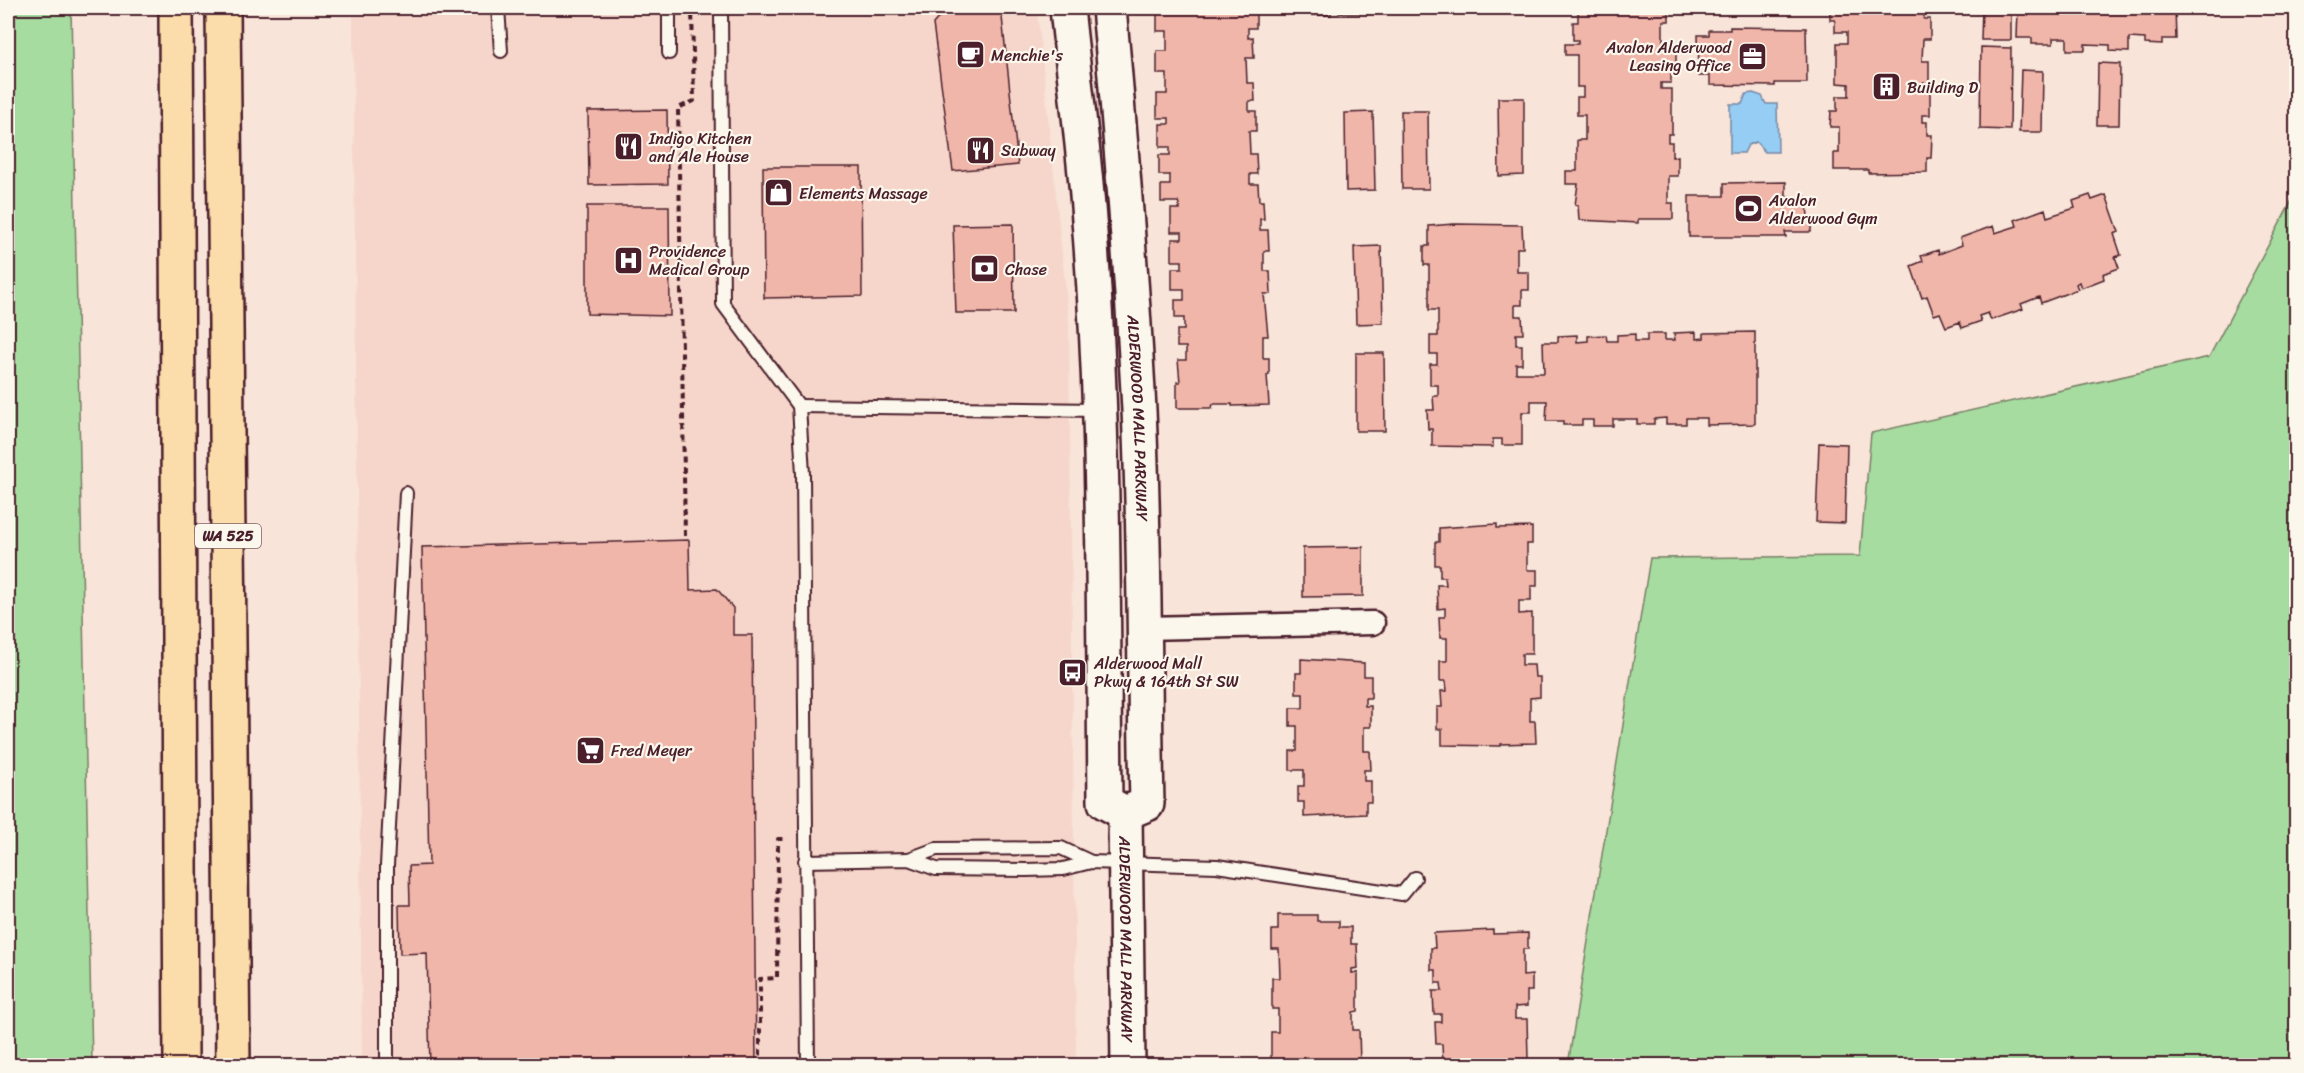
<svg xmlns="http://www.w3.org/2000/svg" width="2304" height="1073" font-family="Sriracha,sans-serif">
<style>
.built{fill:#f6d6ca}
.green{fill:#a6dca0;stroke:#787e66;stroke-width:1.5}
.water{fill:#95cdf4;stroke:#7787a4;stroke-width:1.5}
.building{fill:#f0b6aa;stroke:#4a1f2b;stroke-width:1.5}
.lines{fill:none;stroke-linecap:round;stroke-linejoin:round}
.service-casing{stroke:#4a1f2b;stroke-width:16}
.minor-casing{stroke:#4a1f2b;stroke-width:27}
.secondary-casing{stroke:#4a1f2b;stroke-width:38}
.motorway-casing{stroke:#4a1f2b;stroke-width:38}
.path{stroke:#4a1f2b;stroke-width:4;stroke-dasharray:6 4.5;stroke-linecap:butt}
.service{stroke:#fbf7ec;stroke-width:12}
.minor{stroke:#fbf7ec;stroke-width:22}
.secondary{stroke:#fbf7ec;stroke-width:33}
.motorway{stroke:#fbddab;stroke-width:33}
.labels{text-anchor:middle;stroke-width:4.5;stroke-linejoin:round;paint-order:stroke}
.shield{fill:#fbf7ec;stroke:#7f6065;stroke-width:1.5}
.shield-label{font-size:15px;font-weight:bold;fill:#4a1f2b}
.poi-label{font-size:16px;fill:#4a1f2b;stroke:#fbf7ec;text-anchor:start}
.street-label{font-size:16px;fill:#4a1f2b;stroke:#fbf7ec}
</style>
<rect width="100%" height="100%" fill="#f8e4d8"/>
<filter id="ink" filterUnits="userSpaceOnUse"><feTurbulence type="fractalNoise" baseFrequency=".0167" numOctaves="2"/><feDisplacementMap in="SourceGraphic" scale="12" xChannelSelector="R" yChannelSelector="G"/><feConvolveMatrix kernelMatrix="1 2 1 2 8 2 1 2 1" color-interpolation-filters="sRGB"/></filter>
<g filter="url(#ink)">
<path class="built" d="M353,8H1037L1069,324L1076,1065H362Z"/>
<g class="green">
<path d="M8,8H71L92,1065H8Z"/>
<path d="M2296,193V1065H1568L1650,558L1860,556L1871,433L2209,357Z"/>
</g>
<path class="water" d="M1753,93L1762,96L1766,104H1777L1778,152H1765L1756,142L1748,145L1744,153H1730V104H1742L1746,94Z"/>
<g class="building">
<path d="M758,8H901L900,9Z"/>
<path d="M947,8H1001L1018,165L953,171L933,24Z"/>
<path d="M1157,8H1256V28H1248V38L1253,37L1254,58H1246L1247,83H1254L1255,101H1249V111H1256V131H1249L1250,154H1256L1257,174H1250V184H1258L1259,201H1263L1264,219H1260V230H1268L1269,251H1264V271H1270L1271,294H1264L1268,336H1263V358H1269V375H1267L1269,405L1232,406V404H1213L1212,408H1177V382H1180L1178,360H1186V347H1177V330H1184V318H1175V300H1184V289H1172V268H1182V261H1172V239H1182V232H1171V209H1180L1178,202H1161V185H1170V175H1159V155H1170V147H1160V124H1169V118H1157V94H1167V74H1157V51H1167V31H1157Z"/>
<path d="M1281,8H1361V13H1339V8H1331V15H1310V8H1302V14H1281Z"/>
<rect x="1384" y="8" width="19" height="3"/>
<rect x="1414" y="8" width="18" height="3"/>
<path d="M1455,8H1505V12L1455,13Z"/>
<path d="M1578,8H1669V21H1663V48H1676V68H1671V83H1661V89H1672V134H1668V142H1672V157L1678,156V176H1668V203H1673V219H1638V223L1579,220L1578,205H1575L1578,184H1566V171H1577V140H1585V115H1577V97H1583V87H1577V55H1565V44H1578V40H1573V22H1578Z"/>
<path d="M1830,8H1929H1924V19H1930V39H1923L1922,61H1929V83H1923V91H1930V115H1922V122H1927V135H1932L1931,158H1927V172L1868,173V170H1834V153H1839V127H1830L1831,111H1837V96H1849V84L1837,83V43H1847V32H1835V20H1830Z"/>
<path d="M1982,8H2011V40H1981Z"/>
<path d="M2018,8H2175L2176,39H2162V45L2145,44V39L2129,38V52L2110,51V45L2085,44V50H2067V38H2053V44H2032V38H2017Z"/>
<path d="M1730,27L1806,28L1807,83H1775V86L1710,85V76H1699L1698,35H1709V30H1730Z"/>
<path d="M1981,47L2011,48L2010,130L1980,129Z"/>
<path d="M2098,63L2120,64L2119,125H2097Z"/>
<path d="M2021,70L2043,71L2042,132H2019Z"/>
<path d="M1498,98H1524V175L1499,176Z"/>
<path d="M667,110L668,184L589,185L588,111Z"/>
<path d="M1401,111H1428L1429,189H1402Z"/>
<path d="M1373,112L1375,190L1346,191L1345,113Z"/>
<path d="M763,167H861L862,296L764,298Z"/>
<path d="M1786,182V197H1807L1808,220H1811V232H1785L1786,237H1689V196H1724V183Z"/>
<path d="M2090,195L2092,200L2106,195L2119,232L2114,234L2121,255L2115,257L2119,268L2103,274L2104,279L2081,288L2079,282L2076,284L2078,289L2041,303L2039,297L2021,304L2023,309L1991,320L1988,313L1979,316L1981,321L1962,328L1960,322L1946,327L1940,313L1934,315L1927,296L1922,298L1911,266L1923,261L1921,256L1938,250L1939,254L1962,245L1960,238L1993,226L1995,233L2017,226L2015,220L2045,209L2047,217L2075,208L2073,201Z"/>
<path d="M587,206H669L670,316L587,314Z"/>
<path d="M1013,224L1014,313H956L953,225Z"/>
<path d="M1454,224L1522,225L1523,248H1517V272H1529V290H1522V305H1515V316H1522L1523,334H1516V345H1522V364H1516V373H1544L1543,342H1558V336L1577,335V342L1588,341V336L1606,335L1607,341H1617V335L1635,334V341H1647V334H1665V340H1675L1674,333L1696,332V339L1704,338V333L1755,332V424L1707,425V418H1686V424H1666V418L1654,419V424H1637V419H1613V426H1593V420H1582V425H1563V421H1546L1547,401H1531V412H1522V445H1502V439H1493V447L1432,446V429H1428L1427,410H1434L1433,396H1438V385H1430V364H1437V354H1430V336H1438V310H1429V265H1424V246H1429V226Z"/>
<path d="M1381,246L1383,323L1356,324L1354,247Z"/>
<path d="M1356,353H1384L1385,431H1356Z"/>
<path d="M1819,443L1847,444L1845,523L1816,522Z"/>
<path d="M1497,524V528L1532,527V544H1527V570H1537V586H1531V601H1519V614L1532,613V654H1522V665H1534L1535,677H1540V697L1530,698V721H1535L1536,743L1501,744V746L1442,745V729H1437V707H1442L1441,691H1447L1446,681H1440V661H1447V638H1440L1439,617H1445V608L1438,609L1437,585H1446L1445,577H1440V565H1435V542H1439V528Z"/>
<path d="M689,540L690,590L717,589L733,608V635H752L756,1066H430L427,953L400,954L399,905H410L409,866L429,865L422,547Z"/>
<path d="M1363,547V596L1303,597V548Z"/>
<path d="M1301,659L1364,663V676H1371V698H1365V706H1371V727H1364V751H1370L1371,770H1364V781H1371V802H1366V814L1304,817V802H1298V786H1304V770H1290V751H1297V726H1290V708H1303V694H1296V673H1301Z"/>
<path d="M1278,915H1317V921H1339V927H1351V944H1357L1358,968L1352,969V973L1358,972V1011L1353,1012V1030H1359L1360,1064L1271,1066V1032H1278V1009H1272V978H1280L1279,949H1272V930H1278Z"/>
<path d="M1493,930V934L1528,933V949H1523V976L1532,975V991H1527V1006L1515,1007V1019H1527L1528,1059L1518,1060V1066H1443L1442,1044H1436L1435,1022H1441V1014H1434L1433,991H1442L1441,983H1436V970H1431V948H1435L1434,933Z"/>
</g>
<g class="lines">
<defs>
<g id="service">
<path d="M498,8L501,51"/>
<path d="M669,8V53"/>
<path d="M721,8L723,304L799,406L803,474L808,1066"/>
<path d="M799,406L1097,410"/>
<path d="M909,859L936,849L1061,848L1091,862"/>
<path d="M805,861L909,859L936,869L1026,870L1063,869L1091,862L1217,866L1402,894L1415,878"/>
<path d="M387,1066V866L406,493"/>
</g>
<path id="minor" d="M1144,628L1373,623"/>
<g id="secondary">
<path d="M1067,8C1074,78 1084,149 1089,220C1105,413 1103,609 1105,802L1125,813"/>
<path id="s1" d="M1109,8C1121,141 1132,275 1139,410C1145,541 1144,673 1147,804L1125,813"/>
<path id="s2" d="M1125,813L1128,1066"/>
</g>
<g id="motorway">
<path d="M176,8L181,1066"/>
<path d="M223,8L233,1066"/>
</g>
</defs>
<use href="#service" class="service-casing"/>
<use href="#minor" class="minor-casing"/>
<use href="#secondary" class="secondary-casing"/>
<use href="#motorway" class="motorway-casing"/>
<g class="path">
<path d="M685,536L678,108L694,101L692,8"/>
<path d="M760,1066V979L777,978L778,839H787"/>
</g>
<use href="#service" class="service"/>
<use href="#minor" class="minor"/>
<use href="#secondary" class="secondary"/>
<use href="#motorway" class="motorway"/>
</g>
</g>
<defs>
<symbol id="cafe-square" viewBox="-11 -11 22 22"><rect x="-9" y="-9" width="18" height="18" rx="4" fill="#4a1f2b" stroke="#fbf7ec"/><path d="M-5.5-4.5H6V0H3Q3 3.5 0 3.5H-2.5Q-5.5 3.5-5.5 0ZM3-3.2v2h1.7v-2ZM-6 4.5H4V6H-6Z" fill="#fff"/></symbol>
<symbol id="office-square" viewBox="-11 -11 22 22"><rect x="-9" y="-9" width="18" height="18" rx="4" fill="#4a1f2b" stroke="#fbf7ec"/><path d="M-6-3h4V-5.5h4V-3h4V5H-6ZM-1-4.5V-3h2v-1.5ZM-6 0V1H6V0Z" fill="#fff"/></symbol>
<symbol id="building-square" viewBox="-11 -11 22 22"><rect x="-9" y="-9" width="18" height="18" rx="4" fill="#4a1f2b" stroke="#fbf7ec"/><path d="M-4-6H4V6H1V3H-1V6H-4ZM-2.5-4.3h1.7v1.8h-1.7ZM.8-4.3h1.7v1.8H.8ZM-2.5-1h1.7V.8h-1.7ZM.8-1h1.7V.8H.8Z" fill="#fff"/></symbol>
<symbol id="restaurant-square" viewBox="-11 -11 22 22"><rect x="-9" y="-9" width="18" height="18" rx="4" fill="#4a1f2b" stroke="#fbf7ec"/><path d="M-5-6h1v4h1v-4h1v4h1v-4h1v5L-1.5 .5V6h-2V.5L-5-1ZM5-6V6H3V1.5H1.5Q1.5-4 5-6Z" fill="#fff"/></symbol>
<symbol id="shop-square" viewBox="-11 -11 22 22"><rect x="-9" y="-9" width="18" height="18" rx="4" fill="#4a1f2b" stroke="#fbf7ec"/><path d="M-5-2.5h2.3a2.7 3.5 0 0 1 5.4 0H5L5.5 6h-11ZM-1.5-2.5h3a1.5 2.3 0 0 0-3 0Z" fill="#fff"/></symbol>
<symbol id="stadium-square" viewBox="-11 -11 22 22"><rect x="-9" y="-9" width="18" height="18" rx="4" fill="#4a1f2b" stroke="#fbf7ec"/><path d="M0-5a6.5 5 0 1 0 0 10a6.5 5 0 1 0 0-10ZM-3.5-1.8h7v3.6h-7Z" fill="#fff"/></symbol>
<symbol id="hospital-square" viewBox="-11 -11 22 22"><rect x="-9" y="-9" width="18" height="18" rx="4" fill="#4a1f2b" stroke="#fbf7ec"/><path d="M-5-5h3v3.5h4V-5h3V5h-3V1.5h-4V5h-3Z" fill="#fff"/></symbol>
<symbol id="bank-square" viewBox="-11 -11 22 22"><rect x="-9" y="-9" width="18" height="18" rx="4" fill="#4a1f2b" stroke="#fbf7ec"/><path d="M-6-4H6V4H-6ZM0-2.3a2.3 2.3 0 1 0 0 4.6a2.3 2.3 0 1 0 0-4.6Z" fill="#fff"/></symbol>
<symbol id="bus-square" viewBox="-11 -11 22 22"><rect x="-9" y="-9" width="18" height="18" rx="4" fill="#4a1f2b" stroke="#fbf7ec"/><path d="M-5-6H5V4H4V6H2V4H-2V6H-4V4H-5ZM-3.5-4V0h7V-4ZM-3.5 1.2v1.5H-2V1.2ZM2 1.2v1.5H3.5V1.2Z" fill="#fff"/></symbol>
<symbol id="supermarket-square" viewBox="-11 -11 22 22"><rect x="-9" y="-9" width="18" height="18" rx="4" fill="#4a1f2b" stroke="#fbf7ec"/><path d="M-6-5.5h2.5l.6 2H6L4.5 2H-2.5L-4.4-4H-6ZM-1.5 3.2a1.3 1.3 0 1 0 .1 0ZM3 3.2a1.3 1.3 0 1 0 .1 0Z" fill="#fff"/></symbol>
</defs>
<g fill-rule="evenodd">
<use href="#cafe-square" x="954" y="38" width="33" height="33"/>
<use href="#office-square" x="1736" y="40" width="33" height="33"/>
<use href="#building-square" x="1870" y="70" width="33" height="33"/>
<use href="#restaurant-square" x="612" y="130" width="33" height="33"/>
<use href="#restaurant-square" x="964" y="134" width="33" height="33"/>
<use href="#shop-square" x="762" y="176" width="33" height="33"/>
<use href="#stadium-square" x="1732" y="192" width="33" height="33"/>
<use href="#hospital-square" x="612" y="244" width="33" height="33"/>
<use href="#bank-square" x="968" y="252" width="33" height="33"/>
<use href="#bus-square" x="1056" y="656" width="33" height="33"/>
<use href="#supermarket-square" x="574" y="734" width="33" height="33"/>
</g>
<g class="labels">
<rect class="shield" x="195" y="524" width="66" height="24" rx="4.5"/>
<g class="shield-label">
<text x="228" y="541">WA 525</text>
</g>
<g class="poi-label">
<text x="1731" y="53" text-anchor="end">Avalon Alderwood<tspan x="1731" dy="18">Leasing Office</tspan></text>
<text x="991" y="61">Menchie's</text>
<text x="1907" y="93">Building D</text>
<text x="649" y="144">Indigo Kitchen<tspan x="649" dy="18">and Ale House</tspan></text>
<text x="1001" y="156">Subway</text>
<text x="799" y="199">Elements Massage</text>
<text x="1769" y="206">Avalon<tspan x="1769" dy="18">Alderwood Gym</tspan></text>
<text x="649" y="257">Providence<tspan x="649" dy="18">Medical Group</tspan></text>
<text x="1005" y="275">Chase</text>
<text x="1094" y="669">Alderwood Mall<tspan x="1094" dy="18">Pkwy &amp; 164th St SW</tspan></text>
<text x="611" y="756">Fred Meyer</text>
</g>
<g class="street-label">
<text dy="6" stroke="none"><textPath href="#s1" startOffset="411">ALDERWOOD MALL PARKWAY</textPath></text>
<text dy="6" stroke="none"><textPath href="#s2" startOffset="126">ALDERWOOD MALL PARKWAY</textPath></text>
</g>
</g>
<rect width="2304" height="1073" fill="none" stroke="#fbf7ec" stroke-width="30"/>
<rect x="15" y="15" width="2274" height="1043" fill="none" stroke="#4a1f2b" stroke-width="2" filter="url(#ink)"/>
</svg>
